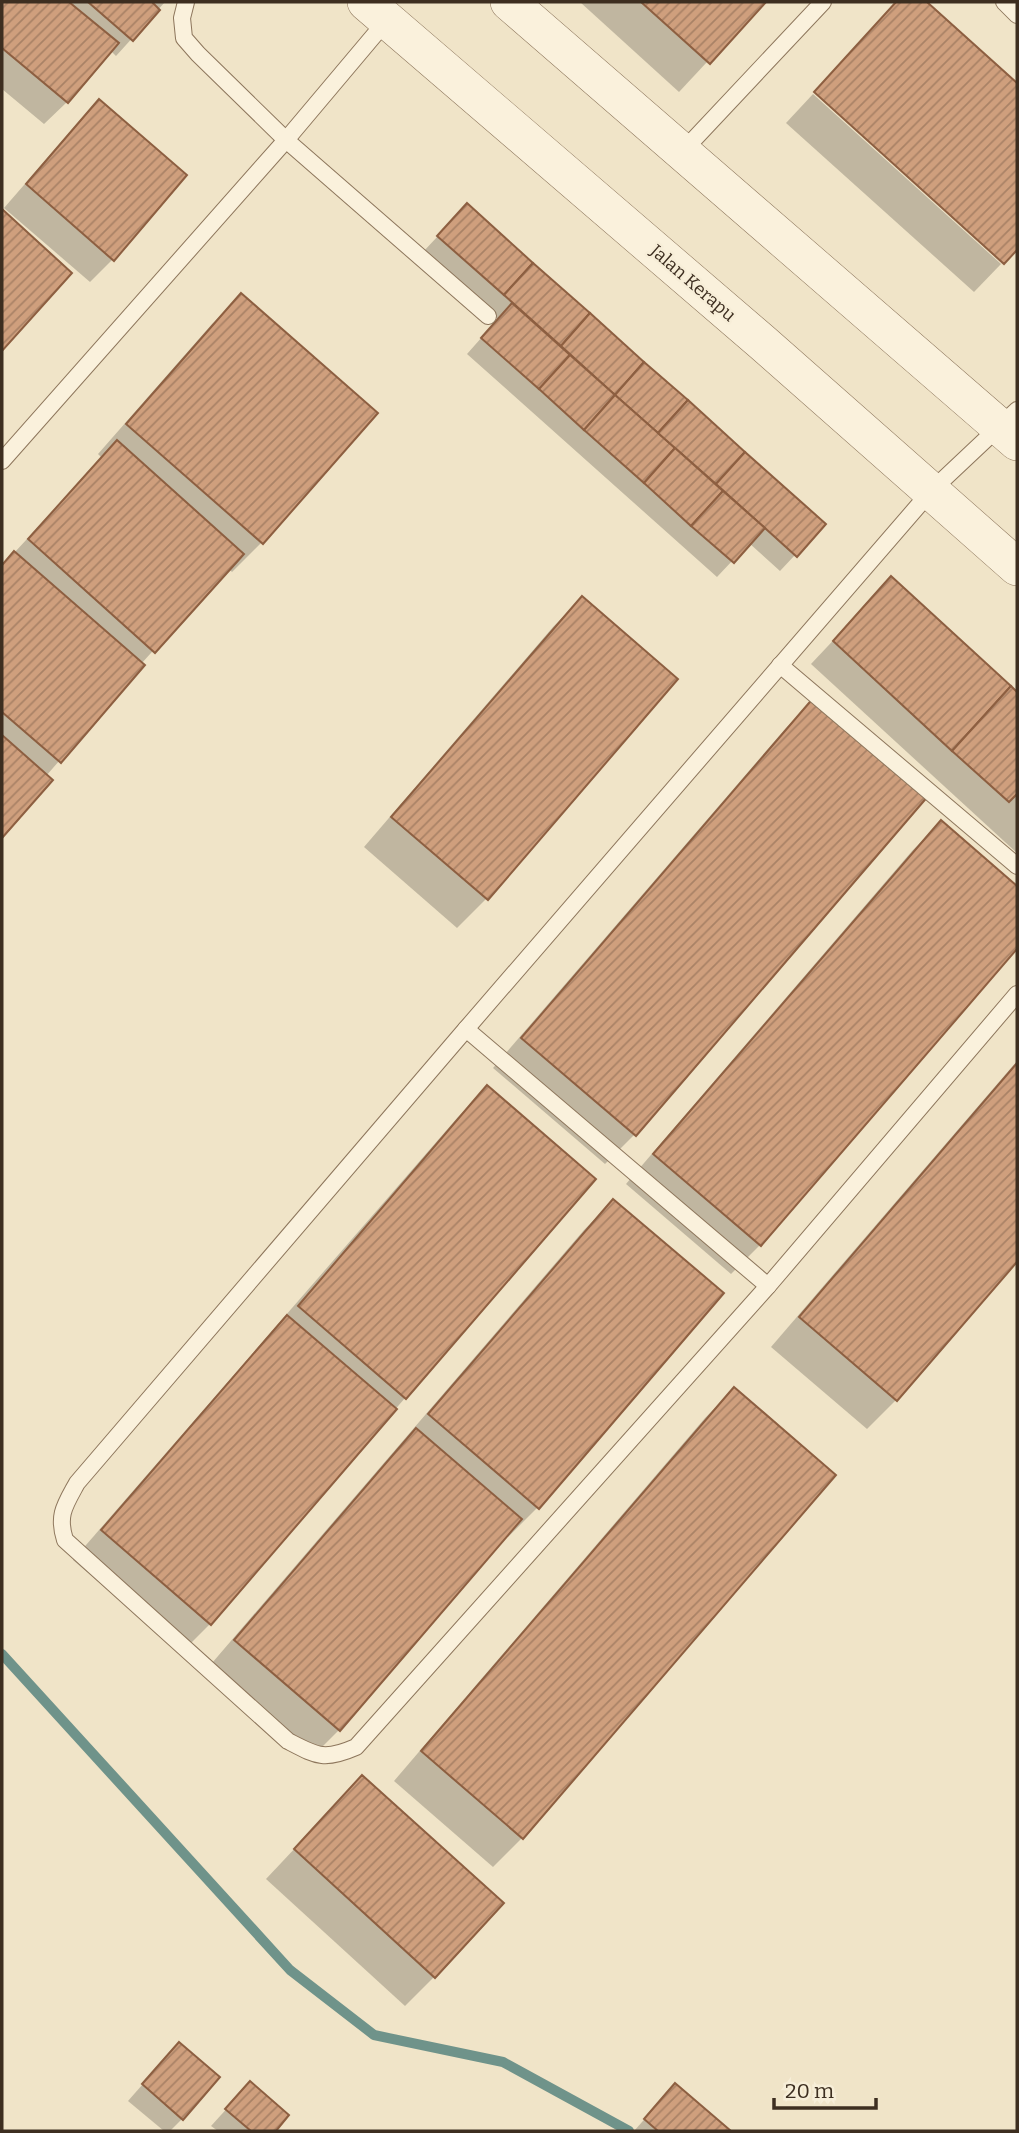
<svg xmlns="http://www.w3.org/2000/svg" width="1019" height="2133" font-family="Bitter,serif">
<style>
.shadow{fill:#0003}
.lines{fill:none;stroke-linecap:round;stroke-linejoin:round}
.stream{stroke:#6f938a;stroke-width:10}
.building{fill:url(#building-hatch);stroke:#8d5f41;stroke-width:2}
.service-casing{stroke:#8d765c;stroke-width:18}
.tertiary-casing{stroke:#8d765c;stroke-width:38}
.service{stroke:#faf1dc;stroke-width:16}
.tertiary{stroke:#faf1dc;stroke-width:37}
.labels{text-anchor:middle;stroke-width:5;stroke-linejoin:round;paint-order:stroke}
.street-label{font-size:18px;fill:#3d2e20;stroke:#f7eed8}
</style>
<defs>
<pattern id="building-hatch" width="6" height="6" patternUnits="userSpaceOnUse" patternTransform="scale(1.75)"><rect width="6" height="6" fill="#cf9f7d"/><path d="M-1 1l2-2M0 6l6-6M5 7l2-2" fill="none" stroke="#a98266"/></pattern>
</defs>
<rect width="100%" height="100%" fill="#f0e4c8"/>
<g class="shadow">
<path d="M2,2H165L116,56L110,50L67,102L44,124L2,89Z"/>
<path d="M580,2H763L679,92Z"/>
<path d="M897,2H924L1017,85V247L1004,262L815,91Z"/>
<path d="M813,94L1001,264L974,292L786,123Z"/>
<path d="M99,102L112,260L90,282L4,208L77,124Z"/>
<path d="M2,212L70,273L2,349Z"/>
<path d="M452,221L795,555L780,571L749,543L717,577L467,354L498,319L423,252Z"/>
<path d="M241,295L375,413L261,543L232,572L228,568L141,664L143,665L46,776L51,780L2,836V566L102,458L98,454L212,324Z"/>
<path d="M891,579L1017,695V853L811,664Z"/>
<path d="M582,598L675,679L486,899L457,928L364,847L553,627Z"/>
<path d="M815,699L926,795L634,1135L605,1164L493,1068L786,728Z"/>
<path d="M941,822L1017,888V946L760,1245L731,1274L626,1184L912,851Z"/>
<path d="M1017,1061V1259L896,1400L867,1429L771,1347Z"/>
<path d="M487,1088L405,1398L210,1624L181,1653L73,1560L458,1117Z"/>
<path d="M613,1201L721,1294L537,1508L508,1537L506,1535L339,1730L310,1759L206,1670L584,1230Z"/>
<path d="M734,1389L522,1838L493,1867L394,1781L705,1418Z"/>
<path d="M362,1777L434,1977L405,2006L266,1879Z"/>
<path d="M164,2060L182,2119L170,2131H164L128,2101Z"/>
<path d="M250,2083L287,2115L273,2131H218L211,2126Z"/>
<path d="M675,2085L728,2131H634Z"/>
</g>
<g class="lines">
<path class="stream" d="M2,1654L290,1970L374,2035L503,2062L629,2131"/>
</g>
<g class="building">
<path d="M2,2H69L119,43L68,103L2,48Z"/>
<path d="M88,2H152L160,10L133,41Z"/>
<path d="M641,2H766L710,64Z"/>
<path d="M896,2H927L1017,83V250L1004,264L814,92Z"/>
<path d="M99,99L187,175L114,261L26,184Z"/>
<path d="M467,203L533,263L504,295L437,236Z"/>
<path d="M2,209L72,273L2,351Z"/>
<path d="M533,263L590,313L561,346L504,295Z"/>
<path d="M241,293L378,413L263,544L126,424Z"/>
<path d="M512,303L570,355L539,389L481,338Z"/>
<path d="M590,313L644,362L615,395L561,346Z"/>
<path d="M570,355L615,395L584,430L539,389Z"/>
<path d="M644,362L688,400L658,433L615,395Z"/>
<path d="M615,395L675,448L644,483L584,430Z"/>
<path d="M688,400L745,452L716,484L658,433Z"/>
<path d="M117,440L244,554L155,653L28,539Z"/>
<path d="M675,448L723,491L691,526L644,483Z"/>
<path d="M745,452L826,524L797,557L716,484Z"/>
<path d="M723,491L765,528L734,563L691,526Z"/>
<path d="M14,551L145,665L61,763L2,712V565Z"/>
<path d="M891,576L1011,686L952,751L833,641Z"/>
<path d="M582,596L678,679L488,900L391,817Z"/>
<path d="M1011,686L1017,692V794L1009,802L952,751Z"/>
<path d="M815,696L929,795L636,1136L521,1038Z"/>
<path d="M2,735L53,780L2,838Z"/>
<path d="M941,820L1017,886V949L761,1246L653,1154Z"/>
<path d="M1017,1063V1262L897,1401L799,1317Z"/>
<path d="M487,1085L596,1179L406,1399L298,1306Z"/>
<path d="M613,1199L724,1293L539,1509L428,1414Z"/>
<path d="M287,1315L397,1409L211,1625L101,1530Z"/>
<path d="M734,1387L836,1475L523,1839L421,1751Z"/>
<path d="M416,1428L522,1519L340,1731L234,1640Z"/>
<path d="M362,1775L504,1903L435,1978L294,1849Z"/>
<path d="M179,2042L220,2077L183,2120L142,2084Z"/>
<path d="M250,2081L289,2115L276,2131H251L225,2109Z"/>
<path d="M675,2083L731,2131H658L644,2119Z"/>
</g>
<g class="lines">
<defs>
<g id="service">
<path d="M186,2L182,18L184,38L198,54L286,140L488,316"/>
<path d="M1004,2L1017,15"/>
<path d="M683,151L823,2"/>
<path d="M1017,410L931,491L466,1029L77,1483C65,1505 57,1515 65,1540L288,1741C317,1756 324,1761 356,1747L768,1286L1017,994"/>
<path d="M2,461L286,140L387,20"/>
<path d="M780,665L1017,866"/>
<path d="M466,1029L768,1286"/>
</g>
<g id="tertiary">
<path d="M366,2L763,343L1017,567"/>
<path d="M509,2L1017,442"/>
</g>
</defs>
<use href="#service" class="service-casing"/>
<use href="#tertiary" class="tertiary-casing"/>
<use href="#service" class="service"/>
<use href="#tertiary" class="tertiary"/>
</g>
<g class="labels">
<g class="street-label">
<text transform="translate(693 283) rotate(41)" y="6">Jalan Kerapu</text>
</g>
</g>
<rect width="1019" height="2133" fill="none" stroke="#3d2e20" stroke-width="7"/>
<path d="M774 2098v10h102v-10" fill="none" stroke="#3d2e20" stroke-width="3.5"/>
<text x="785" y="2098" font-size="21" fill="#3d2e20" stroke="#f7eed8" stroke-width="5" paint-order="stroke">20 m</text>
</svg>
